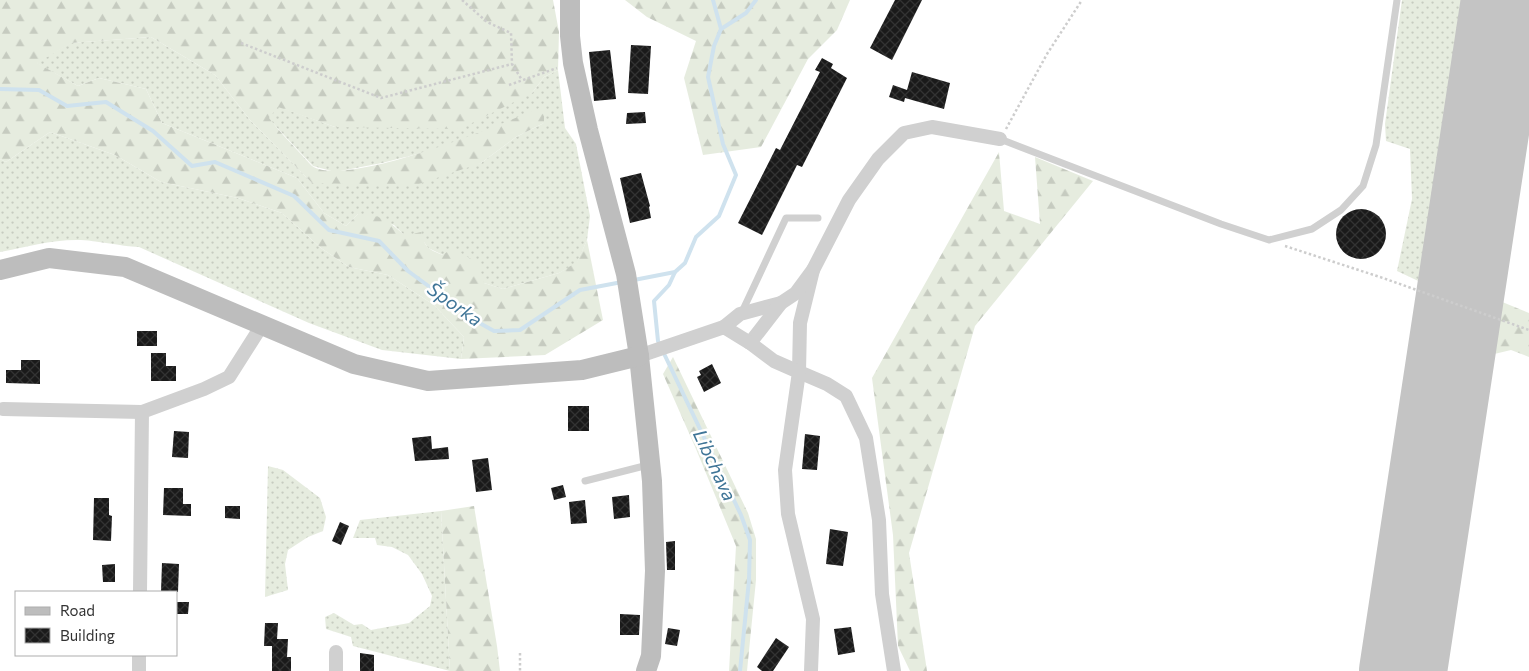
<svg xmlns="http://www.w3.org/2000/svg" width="1529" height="671" font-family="Commissioner,sans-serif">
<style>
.grass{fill:url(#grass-dots)}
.forest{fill:url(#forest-firs)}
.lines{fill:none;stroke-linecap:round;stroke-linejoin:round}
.stream{stroke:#cfe2ee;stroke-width:4}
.runway{stroke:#c4c4c4;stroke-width:88}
.building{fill:url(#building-cross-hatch)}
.path{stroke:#cdcdcd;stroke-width:2.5;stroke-dasharray:2.5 2.5;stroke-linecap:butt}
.lane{stroke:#d0d0d0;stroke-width:7}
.street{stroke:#d0d0d0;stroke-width:14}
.secondary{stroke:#bdbdbd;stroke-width:20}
.labels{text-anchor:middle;stroke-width:5;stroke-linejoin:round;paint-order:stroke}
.water-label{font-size:19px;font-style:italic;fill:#3f7597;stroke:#fff}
</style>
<defs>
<pattern id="grass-dots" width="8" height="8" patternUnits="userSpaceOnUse" patternTransform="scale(1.25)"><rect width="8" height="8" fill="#e6ecdf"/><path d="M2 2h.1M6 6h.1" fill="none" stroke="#c6cbc0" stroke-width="1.8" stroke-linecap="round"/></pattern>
<pattern id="forest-firs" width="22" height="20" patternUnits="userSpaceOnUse" patternTransform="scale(1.25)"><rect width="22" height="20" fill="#e6ecdf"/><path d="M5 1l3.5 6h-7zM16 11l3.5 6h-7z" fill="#c6cbc0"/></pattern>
<pattern id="building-cross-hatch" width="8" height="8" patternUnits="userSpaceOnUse" patternTransform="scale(1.25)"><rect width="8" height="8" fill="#1a1a1a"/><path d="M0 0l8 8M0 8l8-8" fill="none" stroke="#333"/></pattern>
</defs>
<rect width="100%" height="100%" fill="#fff"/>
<g class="grass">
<path d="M1402,0H1490L1389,671H1376L1431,300L1429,286L1397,271L1412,199L1410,149L1386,141L1385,124Z"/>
<path d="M1519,0H1529V67L1494,277L1495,293L1438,671H1418Z"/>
<path d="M151,37L215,75L250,120L312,183L481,163L516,137L544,123V107L496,127L441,148L382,163L335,172L313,166L268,118L277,106L335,127L532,93L544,77L558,70L565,128L576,144L590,216L587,240L577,263L559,273L503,289L484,283L443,255L428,248L424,242L412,234H403L394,225L358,214L346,226L324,213L297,178L162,123L146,89L99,78L78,86L36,63L70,43Z"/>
<path d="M50,132L115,155L161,182L238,198L282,213L321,248L349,267L388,275L434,305L464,337L461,359L382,350L309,323L139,247C119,246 100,241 81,240C54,239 26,247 0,252V159L6,162Z"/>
<path d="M268,466L283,470L320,498L326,517L323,531L308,537L288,550L285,564L288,590L265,597Z"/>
<path d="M441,511L450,671L353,646L351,637L326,629L325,617L334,613L354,625L362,624L371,630L409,623L430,606L432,596L422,574L408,555L392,547L377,545L375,538H353L360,520Z"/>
</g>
<g class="forest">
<path d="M0,0H553L559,32L558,70L544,77L532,93L460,129L335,127L278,107L269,118C278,130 289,141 299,152C303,156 308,162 312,166C347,189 505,123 544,106V123L516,137L481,163L413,186L312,183L250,120L215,75L151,37L71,43L37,63L78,86L99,78L146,89L162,123L297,178L324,213L346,226L358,214C380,215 387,219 403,234H412L421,232C425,248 428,249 443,255L452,248L478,263L484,283L503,289L559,273L577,262L587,240L603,320L545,355L461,359L464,337L434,305L388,275L349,267L321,248L282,213L238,198L161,182L115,155L50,132L6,162L0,159Z"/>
<path d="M625,0H850L837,30L808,59L761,147L703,155L684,78L696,41L647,17Z"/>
<path d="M999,152L1004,211L1040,224L1035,157L1093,181L975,326L909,553L927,671H910L898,646L893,535L872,378Z"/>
<path d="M1495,299L1529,313V357L1511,350L1486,356Z"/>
<path d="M673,357L748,513L756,539V580L747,671H729L736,546L696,449L663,374Z"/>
<path d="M474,506L497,646L500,671H450L441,511Z"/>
</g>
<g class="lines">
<g class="stream">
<path d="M713,0L721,29"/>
<path d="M0,89L39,90L67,106L106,102L153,131L192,166L215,162L294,196L329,230L379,241L408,271L476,321L494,331L520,330L580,290L622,282"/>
<path d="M675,272L669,285L654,301L658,341L741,515L750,540L749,580L740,671"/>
<path d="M634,280L675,272L685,263L696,237L719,216L736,175L723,144L708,77L714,46L721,29L746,13L756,0"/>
</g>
<path class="runway" d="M1403,671L1505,0"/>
</g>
<g class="building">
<path d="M895,0H922L892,60L870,48Z"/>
<path d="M631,45L651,46L648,94L628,93Z"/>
<path d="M610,50L616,99L594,101L589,52Z"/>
<path d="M822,58L833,64L831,68L847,78L802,167L797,165L762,235L738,223L776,148L780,150L820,72L815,70Z"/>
<path d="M912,72L950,83L944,109L905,98L906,94L904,102L889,97L893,85L907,90Z"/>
<path d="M645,112L646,123L626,124L627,113Z"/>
<path d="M641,173L650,206L649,207L651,218L630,223L620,178Z"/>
<circle cx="1361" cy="234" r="25"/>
<rect x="137" y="331" width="20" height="15"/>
<path d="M151,353H166V366H176V381H151Z"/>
<path d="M21,360H40V384L6,383V370H21Z"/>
<path d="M712,364L721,383L704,392L697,377L701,375L699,371Z"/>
<rect x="568" y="406" width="21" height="25"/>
<path d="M174,431L189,432L188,458L172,457Z"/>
<path d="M805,434L820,436L817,470L802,469Z"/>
<path d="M431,436L432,449L448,447L449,459L415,461L412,438Z"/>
<path d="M488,458L492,490L476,492L472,460Z"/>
<path d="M563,485L566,497L554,500L551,488Z"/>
<path d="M164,488H183V504H191V516L163,515Z"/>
<path d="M629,495L630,517L614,519L612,497Z"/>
<path d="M94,498H109V515L112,516L111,541L93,540Z"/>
<path d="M585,500L587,523L571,524L569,502Z"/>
<path d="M225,506H240V519L225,518Z"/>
<path d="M340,522L349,526L341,545L332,541Z"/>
<path d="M830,529L848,532L843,566L826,564Z"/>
<path d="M675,541V570H667L666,542Z"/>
<path d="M162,563L179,564L178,592H161Z"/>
<path d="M115,564V582H103L102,565Z"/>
<path d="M176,602H189L188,614H176Z"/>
<path d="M620,614L640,615L639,635H620Z"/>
<path d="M265,623H278L277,639H288L287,657H291V671H272V646H264Z"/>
<path d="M851,627L855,652L838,655L834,629Z"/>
<path d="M668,628L680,630L677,646L665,644Z"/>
<path d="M776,638L789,647L773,671H762L757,667Z"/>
<path d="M360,653L374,655V671H360Z"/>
</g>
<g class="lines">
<g class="path">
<path d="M462,0L487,22L511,33L512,64L522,80"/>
<path d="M241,43L381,98L512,64"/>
<path d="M509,85L557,68"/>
<path d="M1006,129L1047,54L1082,0"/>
<path d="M1285,246L1383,278L1529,330"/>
<path d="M520,653V671"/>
</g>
<g class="lane">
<path d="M1000,139L1221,224L1269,240L1312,229L1341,210L1363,186L1376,145L1397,0"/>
<path d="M741,314L786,218H818"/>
<path d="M585,481L648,465"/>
</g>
<g class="street">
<path d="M813,270L800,323L799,372L827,384L846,396L866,438L879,520L882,594L894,671"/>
<path d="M724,327L740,314L781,303"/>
<path d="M750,343L781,303L796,293L813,270L849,200L878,159L904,133L932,127L1000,139"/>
<path d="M639,356L724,327L750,343L774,361L799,372L785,470L788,514L813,619L811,671"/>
<path d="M3,409L142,412"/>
<path d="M140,592L142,412L204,389L229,377L262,325"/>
<path d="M139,671V655"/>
<path d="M336,671V652"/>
</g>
<g class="secondary">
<path d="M570,0V36L573,63L588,130L626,274L639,356L652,481L655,571L651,656L646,671"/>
<path d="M0,270L49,258L125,267L354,364L428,381L582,370L639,356"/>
</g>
</g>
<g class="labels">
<g class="water-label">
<text transform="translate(455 304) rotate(35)" y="7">Šporka</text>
<text transform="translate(715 465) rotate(65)" y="7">Libchava</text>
</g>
</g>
<rect x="15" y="591" width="162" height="65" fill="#ffffff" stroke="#adadad"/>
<rect x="25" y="607" width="25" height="8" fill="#bdbdbd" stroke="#adadad"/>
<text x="60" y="616" font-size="15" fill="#333333">Road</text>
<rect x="25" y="628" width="25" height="15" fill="url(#building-cross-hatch)" stroke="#adadad"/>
<text x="60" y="641" font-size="15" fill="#333333">Building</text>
</svg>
